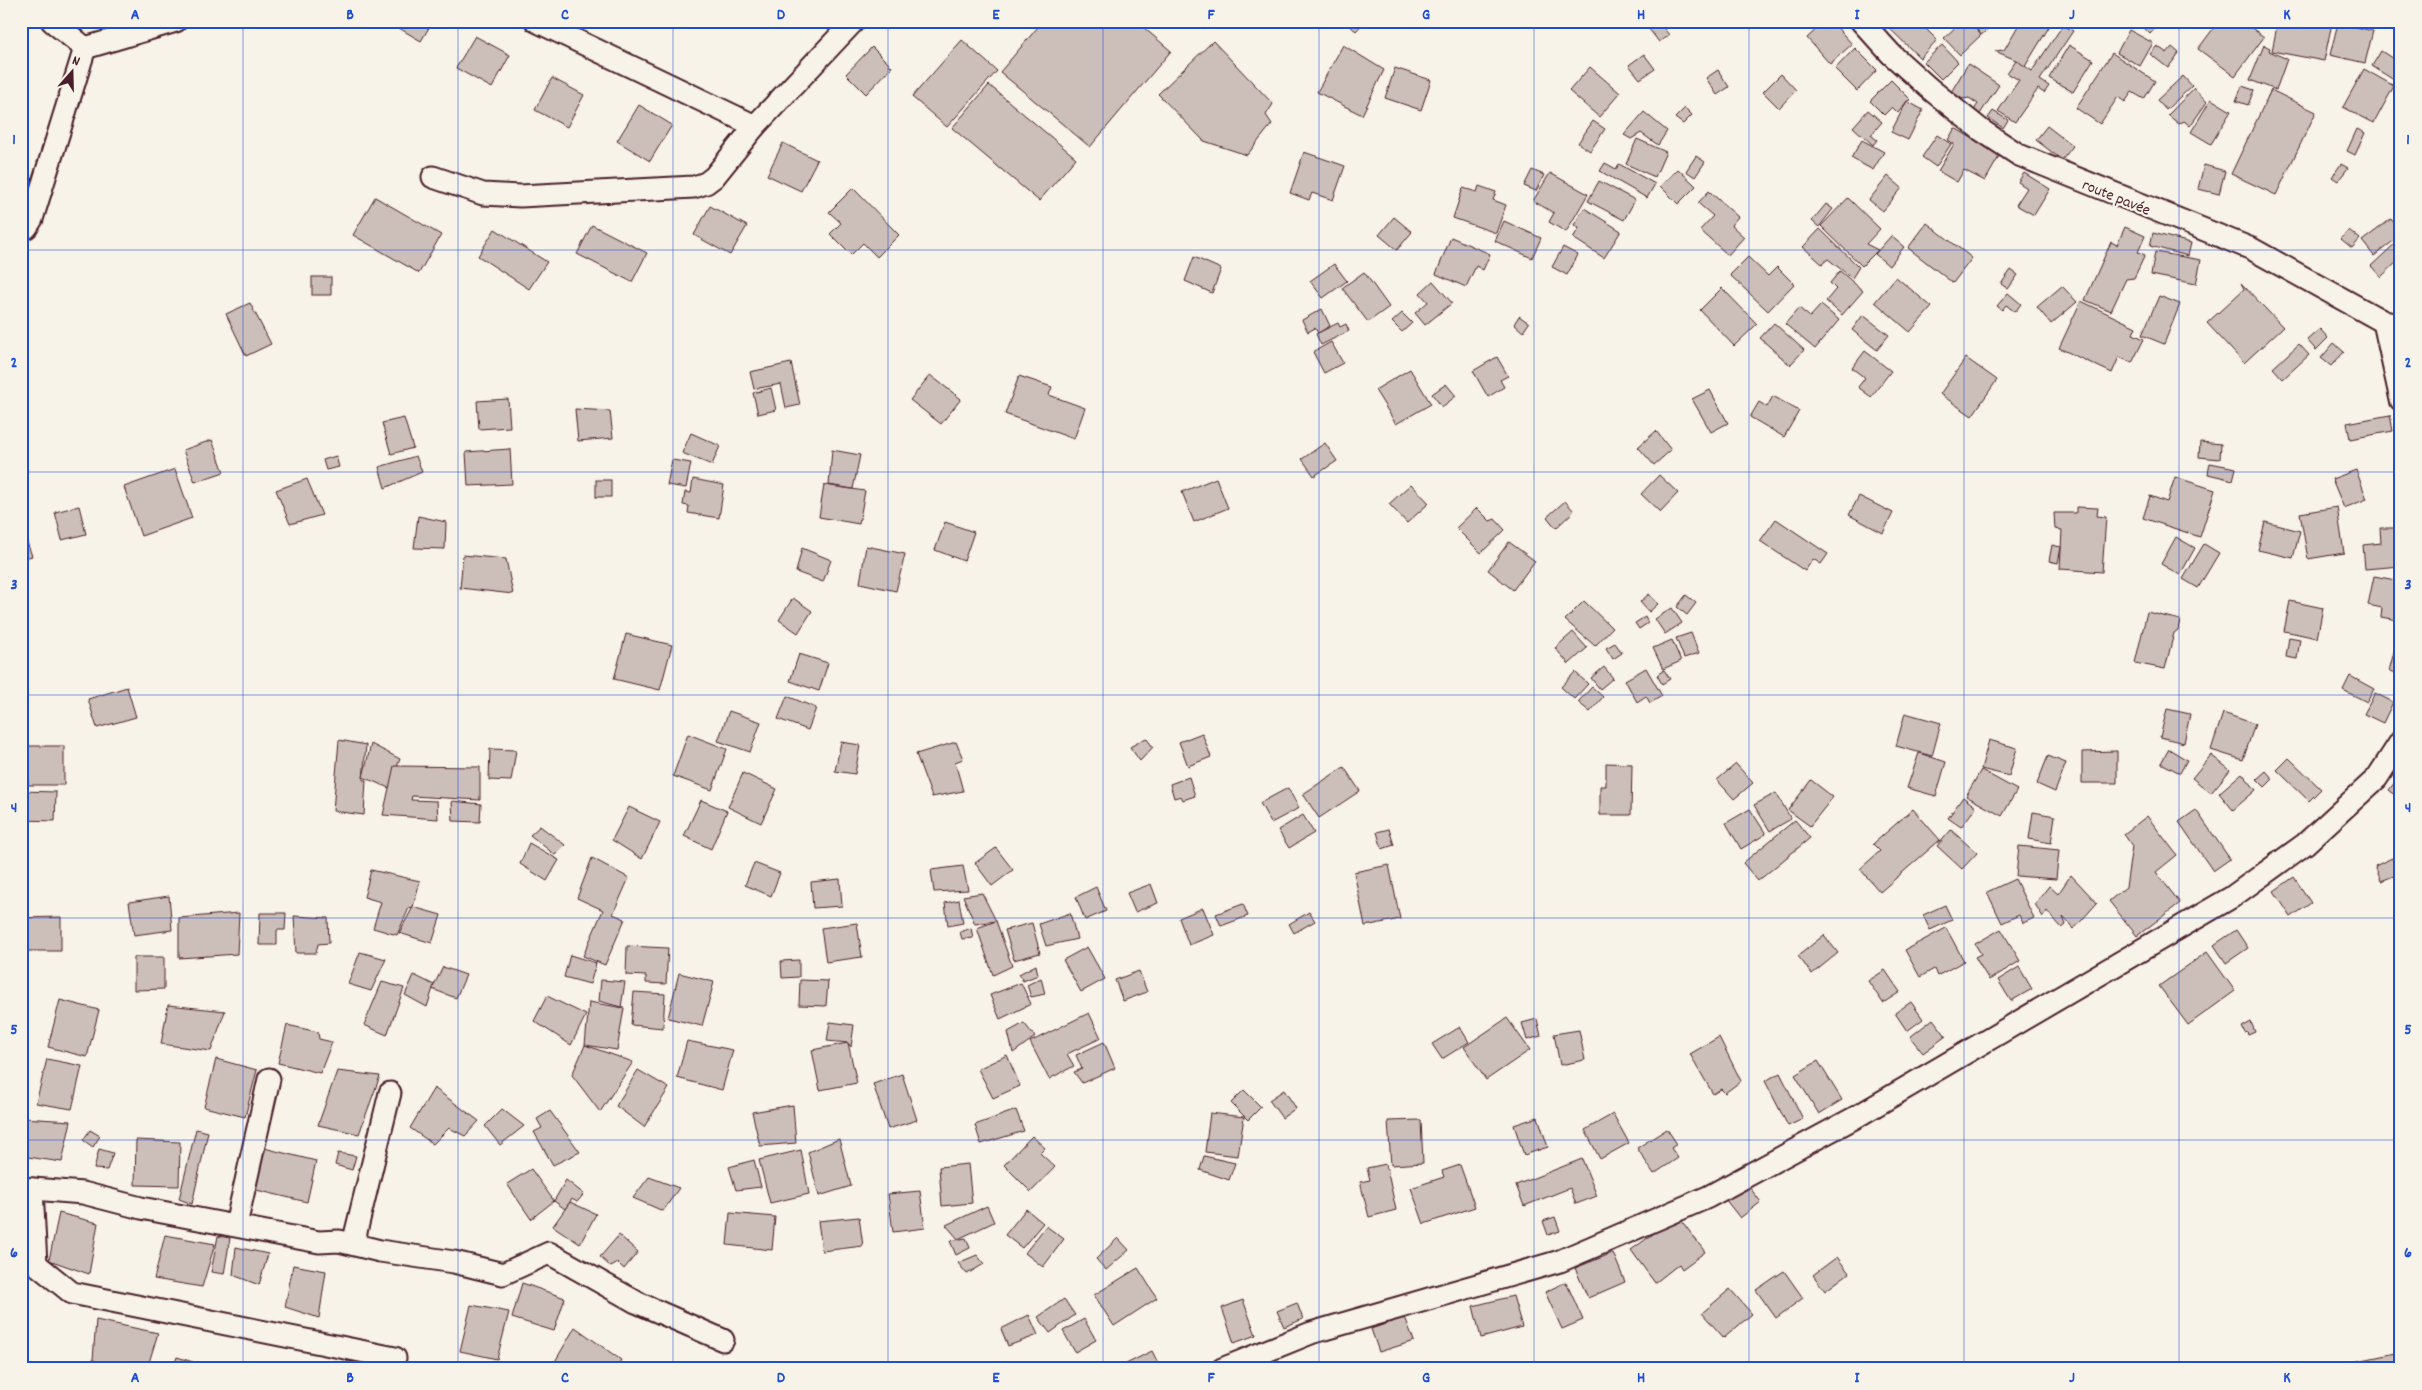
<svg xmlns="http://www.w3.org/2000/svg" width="2422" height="1390" font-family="Dekko,sans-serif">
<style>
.building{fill:#ccbfb9;stroke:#4a1f2b}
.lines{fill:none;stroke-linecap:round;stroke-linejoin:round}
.street-casing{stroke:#4a1f2b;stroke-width:25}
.street{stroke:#f7f3e8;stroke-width:21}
.grid{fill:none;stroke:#1d4ed8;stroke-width:1;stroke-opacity:0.55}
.labels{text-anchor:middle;stroke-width:4.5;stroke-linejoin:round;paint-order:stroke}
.street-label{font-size:16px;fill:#4a1f2b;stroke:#f7f3e8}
.neatline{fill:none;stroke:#1d4ed8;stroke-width:2}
.grid-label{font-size:16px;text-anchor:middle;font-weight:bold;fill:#1d4ed8}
</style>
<rect width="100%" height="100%" fill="#f7f3e8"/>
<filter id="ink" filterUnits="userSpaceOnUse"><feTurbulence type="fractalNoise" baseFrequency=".02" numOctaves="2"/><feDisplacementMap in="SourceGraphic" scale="10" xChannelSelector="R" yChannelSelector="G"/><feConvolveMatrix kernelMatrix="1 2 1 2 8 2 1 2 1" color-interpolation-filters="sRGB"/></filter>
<g filter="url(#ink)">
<g class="building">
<path d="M387,21H433L421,41Z"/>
<path d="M1043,21H1136L1171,51L1090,147L1000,72Z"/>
<path d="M1344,21H1365L1356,31Z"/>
<path d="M1825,21H1831L1852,44L1830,64L1807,38Z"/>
<path d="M1918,21L1937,40L1920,58L1883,22Z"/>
<path d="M1962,21H1968L1981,35L1960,55L1944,38Z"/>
<path d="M1971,21H1999L1981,35Z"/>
<path d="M2021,21H2039L2049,27L2024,68L2016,60L1995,51L2004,50Z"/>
<path d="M2137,21H2162L2150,34Z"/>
<path d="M2219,21H2242L2264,37L2235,76L2198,49Z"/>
<path d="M2278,21L2332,23L2324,61L2272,51Z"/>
<path d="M1659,22L1669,35L1659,42L1649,29Z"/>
<path d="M2338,23L2373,31L2365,63L2330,55Z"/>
<path d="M2063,25L2073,31L2040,80L2049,86L2044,93L2038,89L2015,122L1998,111L2019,80L2007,73L2016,60L2032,71Z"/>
<path d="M2129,30L2153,43L2140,66L2117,53Z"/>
<path d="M475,36L510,55L492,88L456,68Z"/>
<path d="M962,40L997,71L947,127L912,97Z"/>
<path d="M1213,41L1273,104L1266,115L1272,124L1247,155L1204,141L1158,94Z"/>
<path d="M1343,45L1384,70L1362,115L1317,92Z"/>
<path d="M1942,45L1958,62L1941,79L1924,62Z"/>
<path d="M2069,45L2093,60L2073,92L2049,78Z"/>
<path d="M2264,45L2270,48L2269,51L2287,59L2276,90L2250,80Z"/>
<path d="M2157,46L2167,53L2172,47L2179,53L2168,68L2150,54Z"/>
<path d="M872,47L892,67L866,94L846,74Z"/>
<path d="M1855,48L1877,70L1857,91L1835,69Z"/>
<path d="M2381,51L2401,64L2400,84L2372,66Z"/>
<path d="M2112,53L2155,81L2144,99L2132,92L2125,102L2118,97L2100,124L2076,108Z"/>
<path d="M1644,54L1655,69L1640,79L1629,65Z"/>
<path d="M1968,64L1999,85L1978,117L1972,113L1978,104L1969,98L1963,99L1951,92Z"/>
<path d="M1590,67L1620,93L1599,117L1569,91Z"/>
<path d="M1395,68L1431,80L1421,110L1385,98Z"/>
<path d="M2364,69L2394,86L2374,123L2343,107Z"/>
<path d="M1718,70L1729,87L1717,95L1706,78Z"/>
<path d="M1781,74L1796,90L1779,108L1763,92Z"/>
<path d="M2183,76L2192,86L2166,110L2157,100Z"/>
<path d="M552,78L584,95L567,127L535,110Z"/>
<path d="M1891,80L1911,100L1907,101L1898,113L1892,107L1884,115L1870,101Z"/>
<path d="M989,85L1076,158L1039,201L952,128Z"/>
<path d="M2242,86L2254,90L2248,105L2236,101Z"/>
<path d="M2194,88L2207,102L2190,126L2184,121L2179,124L2168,115Z"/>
<path d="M2271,90L2316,112L2276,195L2231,174Z"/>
<path d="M2211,99L2231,111L2211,144L2191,132Z"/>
<path d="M1907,101L1923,110L1908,140L1891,132Z"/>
<path d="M639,105L672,125L650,161L617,141Z"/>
<path d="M1685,108L1692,115L1683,124L1675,118Z"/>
<path d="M1868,110L1882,122L1871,135L1877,140L1873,145L1853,127Z"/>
<path d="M1993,111L2008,120L2003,128L1988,118Z"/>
<path d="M1644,112L1667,131L1658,145L1641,133L1631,139L1624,135Z"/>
<path d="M1593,121L1605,129L1590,151L1578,143Z"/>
<path d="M2047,126L2073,146L2062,160L2036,140Z"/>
<path d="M1955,128L2000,155L1985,181L1964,170L1957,182L1938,171L1954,144L1948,140Z"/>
<path d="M2357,129L2365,133L2355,155L2347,151Z"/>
<path d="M1937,135L1951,144L1936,167L1922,157Z"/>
<path d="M1637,139L1666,152L1655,177L1626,164Z"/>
<path d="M1862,140L1884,152L1873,170L1851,158Z"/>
<path d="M783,143L817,160L801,191L767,175Z"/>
<path d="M1304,152L1345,166L1333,200L1312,193L1309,200L1290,193Z"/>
<path d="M1696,156L1705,162L1695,177L1686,171Z"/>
<path d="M1605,163L1616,169L1619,164L1655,184L1647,198L1600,171Z"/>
<path d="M2341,164L2348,168L2338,181L2332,177Z"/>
<path d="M2204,165L2225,171L2219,194L2198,189Z"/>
<path d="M1678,169L1696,186L1678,204L1660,186Z"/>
<path d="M1532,170L1544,175L1536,191L1524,186Z"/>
<path d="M1550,173L1588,194L1566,232L1549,222L1554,213L1533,201Z"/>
<path d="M2024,173L2050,189L2034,215L2016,205L2027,188L2018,182Z"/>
<path d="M1888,176L1902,188L1883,211L1869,200Z"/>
<path d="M1599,181L1635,200L1624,220L1588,201Z"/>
<path d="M1479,186L1496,192L1493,200L1506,205L1496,233L1453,218L1463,188L1477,192Z"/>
<path d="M853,188L899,235L877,257L863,243L851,255L830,234L841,223L829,212Z"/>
<path d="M1709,191L1738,217L1731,225L1744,237L1728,255L1700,230L1713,216L1698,203Z"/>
<path d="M375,197L441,235L419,273L353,235Z"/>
<path d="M1848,198L1880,229L1866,244L1878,250L1862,266L1821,226Z"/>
<path d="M1826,204L1833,209L1819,227L1812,221Z"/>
<path d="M710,206L747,226L730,255L694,235Z"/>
<path d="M1584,208L1621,231L1604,258L1573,238L1579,228L1574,225Z"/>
<path d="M1394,217L1412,232L1397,250L1379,235Z"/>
<path d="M2391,219L2401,232V235L2374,256L2362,241Z"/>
<path d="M1504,221L1541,238L1532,258L1495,241Z"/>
<path d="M1927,223L1972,258L1953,283L1908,248Z"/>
<path d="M592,225L647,253L632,282L577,254Z"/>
<path d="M2125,227L2145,236L2138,252L2145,255L2134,278L2126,279L2111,311L2085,300L2111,242L2117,245Z"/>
<path d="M495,229L547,262L529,289L478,256Z"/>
<path d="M1820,229L1859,267L1852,278L1828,259L1822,264L1803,247Z"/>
<path d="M2349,230L2360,239L2352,248L2341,239Z"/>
<path d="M2153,233L2191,243L2188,256L2150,246Z"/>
<path d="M1891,236L1904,247L1889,266L1875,254Z"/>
<path d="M1451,237L1490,254L1483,270L1476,266L1466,287L1436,274Z"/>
<path d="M2401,238V258L2381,277L2371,266Z"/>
<path d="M1563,247L1578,255L1567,275L1552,267Z"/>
<path d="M2155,252L2201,260L2196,284L2151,275Z"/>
<path d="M1194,257L1221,269L1212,293L1185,281Z"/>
<path d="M1748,257L1768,276L1777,267L1794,284L1768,311L1730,275Z"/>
<path d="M1334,264L1347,281L1323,298L1310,281Z"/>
<path d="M2011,270L2018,275L2008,289L2001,284Z"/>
<path d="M1840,271L1863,291L1842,315L1826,301L1836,289L1830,283Z"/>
<path d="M1364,272L1389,307L1368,322L1342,288Z"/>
<rect x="312" y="277" width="19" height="18"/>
<path d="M1896,277L1932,307L1910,332L1875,302Z"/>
<path d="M1433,281L1452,303L1425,325L1415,313L1428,302L1420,293Z"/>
<path d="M2241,283L2283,327L2244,363L2207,323L2244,289Z"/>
<path d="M2062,286L2077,302L2051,324L2037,307Z"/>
<path d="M1722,288L1757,324L1734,346L1700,310Z"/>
<path d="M2008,293L2021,304L2015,312L2006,305L2002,310L1997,306Z"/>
<path d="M2159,296L2180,304L2164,344L2142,335Z"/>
<path d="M2081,301L2136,327L2133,334L2144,339L2132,363L2119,357L2112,373L2059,348Z"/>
<path d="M250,303L271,344L246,356L226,314Z"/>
<path d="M1821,305L1839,320L1815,349L1785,324L1799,308L1810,317Z"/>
<path d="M1322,309L1330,326L1318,333L1315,328L1308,332L1302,320Z"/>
<path d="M1402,313L1412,323L1402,332L1392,322Z"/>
<path d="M1863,315L1889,335L1877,350L1852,330Z"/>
<path d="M1519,316L1529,323L1523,332L1514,324Z"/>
<path d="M1338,323L1340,327L1346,324L1349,331L1321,345L1316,334Z"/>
<path d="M1774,323L1804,350L1790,365L1760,338Z"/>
<path d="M2320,329L2328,338L2316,350L2307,340Z"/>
<path d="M1331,342L1343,363L1324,373L1313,352Z"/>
<path d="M2334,343L2344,352L2331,366L2321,358Z"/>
<path d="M2299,344L2309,355L2283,379L2273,368Z"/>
<path d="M1865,351L1891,371L1871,397L1858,387L1865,378L1852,368Z"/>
<path d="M1497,357L1508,376L1500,380L1504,387L1488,397L1473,371Z"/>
<path d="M1966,358L1997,380L1972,416L1940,394Z"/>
<path d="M791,363L800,405L786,408L781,384L754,389L750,372Z"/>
<path d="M1410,369L1431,404L1396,424L1375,390Z"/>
<path d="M930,375L961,399L941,424L910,400Z"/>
<path d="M1019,376L1052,387L1049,395L1085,408L1074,439L1005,414Z"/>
<path d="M1446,384L1456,396L1442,407L1432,394Z"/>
<path d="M771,388L776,410L758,414L753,393Z"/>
<path d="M1710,390L1728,423L1711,432L1692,399Z"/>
<path d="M1773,396L1799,411L1784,437L1750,417L1759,402L1767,407Z"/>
<path d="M508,399L510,427L479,429L477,401Z"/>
<path d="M575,409L610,411L613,438L578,441Z"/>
<path d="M2390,415L2393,431L2350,439L2347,423Z"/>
<path d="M404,418L413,448L391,454L382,423Z"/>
<path d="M1656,431L1671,450L1654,465L1638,447Z"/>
<path d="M691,433L720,446L712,465L682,453Z"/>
<path d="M212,440L224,472L195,482L183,450Z"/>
<path d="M2200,442L2221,444L2220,459L2199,457Z"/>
<path d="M1325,443L1337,461L1314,476L1302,459Z"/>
<path d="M510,449L512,484L468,486L466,452Z"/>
<path d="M832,450L860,455L853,489L829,485Z"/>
<path d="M336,456L339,467L326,470L323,460Z"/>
<path d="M416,456L422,472L385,488L379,467Z"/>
<path d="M672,460L691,463L686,488L667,485Z"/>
<path d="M2210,463L2236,468L2233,480L2208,474Z"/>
<path d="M175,469L192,518L141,536L124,487Z"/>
<path d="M2356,470L2367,499L2344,508L2332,479Z"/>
<path d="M1659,475L1678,493L1660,512L1641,494Z"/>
<path d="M2175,477L2215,490L2200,537L2143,518L2150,496L2167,502Z"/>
<path d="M1216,478L1228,508L1194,522L1182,492Z"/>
<path d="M307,479L322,515L290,524L276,490Z"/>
<path d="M693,479L724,485L719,518L688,513L689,506L683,505L685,492L691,493Z"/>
<rect x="596" y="480" width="15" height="17"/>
<path d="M1411,484L1429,503L1407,523L1389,504Z"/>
<path d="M824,485L865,491L859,524L819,517Z"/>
<path d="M1859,496L1893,513L1883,533L1849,515Z"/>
<path d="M1565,501L1574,511L1556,528L1547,517Z"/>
<path d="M79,506L86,534L62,540L55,512Z"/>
<path d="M2076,507L2098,508L2097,516L2106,517L2102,572L2060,569L2062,530L2055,529L2054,513H2076Z"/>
<path d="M2337,507L2344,553L2308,559L2300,513Z"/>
<path d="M1477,508L1490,521L1495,519L1505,530L1481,553L1456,528Z"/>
<path d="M418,516L446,522L445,549L414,548Z"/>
<path d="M1776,519L1828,554L1821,564L1813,559L1805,571L1760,541Z"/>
<path d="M945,522L974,532L964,561L935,550Z"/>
<path d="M2265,522L2300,531L2293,558L2258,550Z"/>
<path d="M21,526L32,556L21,559Z"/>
<path d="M2380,528H2399L2401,566L2365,569L2363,545L2381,543Z"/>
<path d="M2176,537L2195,548L2180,575L2161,564Z"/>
<path d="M1509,542L1535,561L1513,590L1488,570Z"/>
<path d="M2204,544L2219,553L2198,588L2183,579Z"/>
<path d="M2052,545L2061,547L2058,563L2049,561Z"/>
<path d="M866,546L905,554L896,591L860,583Z"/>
<path d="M802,548L831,560L823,582L796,572Z"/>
<path d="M463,555L506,559L513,594L460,588Z"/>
<path d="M2374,576L2401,581V602L2397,620L2381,617L2382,608L2368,605Z"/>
<path d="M1649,594L1658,604L1649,612L1640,602Z"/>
<path d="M1686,595L1696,603L1687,615L1677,607Z"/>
<path d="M793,598L812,611L798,633L779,620Z"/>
<path d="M1584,601L1612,628L1595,646L1565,620Z"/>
<path d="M2290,601L2323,608L2317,638L2284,631Z"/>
<path d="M1672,608L1682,623L1665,634L1655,619Z"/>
<path d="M2147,612L2180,620L2178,630L2174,633L2165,669L2135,663Z"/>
<path d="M1645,617L1648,623L1639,629L1635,623Z"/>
<path d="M1573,632L1587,648L1569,664L1555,648Z"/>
<path d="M1691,633L1699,653L1684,658L1676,638Z"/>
<path d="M626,634L672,645L660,690L614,679Z"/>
<path d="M2289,637L2300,639L2297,659L2286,657Z"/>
<path d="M1672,640L1681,661L1663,669L1653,648Z"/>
<path d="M1615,643L1622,653L1613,659L1606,648Z"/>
<path d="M2396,644L2401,645V674L2389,671Z"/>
<path d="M799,654L828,663L819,691L790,681Z"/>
<path d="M1604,667L1613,678L1600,689L1591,678Z"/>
<path d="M1646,668L1662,696L1650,703L1646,696L1637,702L1625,680Z"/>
<path d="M1664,670L1670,679L1662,684L1657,675Z"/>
<path d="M1575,672L1588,684L1574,699L1561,687Z"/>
<path d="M2350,676L2374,689L2367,702L2343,690Z"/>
<path d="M127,687L136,717L97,728L88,699Z"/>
<path d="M1592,687L1603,697L1590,712L1578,702Z"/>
<path d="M2375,693L2393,702L2383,723L2364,714Z"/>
<path d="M787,696L816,708L808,730L778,719Z"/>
<path d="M2167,709L2190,714L2184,743L2160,737Z"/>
<path d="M729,711L761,722L750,752L718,741Z"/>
<path d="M1905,713L1941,723L1932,756L1896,746Z"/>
<path d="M2223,713L2255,724L2243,760L2211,750Z"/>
<path d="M1202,733L1211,757L1188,766L1179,742Z"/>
<path d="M688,734L727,749L712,790L673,776Z"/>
<path d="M1146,738L1153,747L1140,761L1130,747Z"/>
<path d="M339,740L366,745L363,780H366L364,815L333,811Z"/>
<path d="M1989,740L2017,748L2009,776L1981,769Z"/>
<path d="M841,742L860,745L855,774L835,771Z"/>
<path d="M956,742L963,759L955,762L963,791L932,797L916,754Z"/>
<path d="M371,744L400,759L389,788L363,777Z"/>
<rect x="28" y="746" width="36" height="39"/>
<path d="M490,749L516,750L511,781L489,780Z"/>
<path d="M2169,749L2187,760L2180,773L2161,763Z"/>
<path d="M2117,751V783H2082V752Z"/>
<path d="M1919,753L1946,762L1936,796L1907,788Z"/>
<path d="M2211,755L2230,770L2211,793L2192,778Z"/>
<path d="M2048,756L2066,763L2055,792L2037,784Z"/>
<path d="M2289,758L2321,789L2309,801L2277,770Z"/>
<path d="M1606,763L1632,764L1631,815H1600V786H1606Z"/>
<path d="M1736,764L1753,783L1734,799L1717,780Z"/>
<path d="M394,766L480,767V800L412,796L411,800L437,801L438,819L383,815Z"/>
<path d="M1344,767L1360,791L1319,818L1303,794Z"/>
<path d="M1981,770L2017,790L2002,816L1966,796Z"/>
<path d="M2266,771L2273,779L2265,787L2257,779Z"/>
<path d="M743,773L777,789L761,823L728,807Z"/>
<path d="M2242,773L2256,790L2233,810L2219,793Z"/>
<path d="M2401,774V799L2389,790Z"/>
<path d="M1189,777L1195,796L1183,800L1181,796L1174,798L1170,784Z"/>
<path d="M1811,780L1833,797L1810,826L1788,810Z"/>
<path d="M1288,788L1299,808L1271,823L1260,803Z"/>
<path d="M21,791L56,792L55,821L21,820Z"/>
<path d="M1776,793L1791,819L1770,831L1754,805Z"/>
<path d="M1963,797L1976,807L1961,827L1948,818Z"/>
<path d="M701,800L727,811L711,849L684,836Z"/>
<path d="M452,801L481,804L480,822L453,821Z"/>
<path d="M629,807L660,822L642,859L612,840Z"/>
<path d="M1750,809L1766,834L1741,849L1726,823Z"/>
<path d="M1913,809L1940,840L1880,892L1860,869L1880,851L1873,844Z"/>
<path d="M2196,810L2230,859L2213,871L2179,822Z"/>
<path d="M2033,812L2055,816L2051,843L2029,839Z"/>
<path d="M1303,815L1314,833L1289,848L1278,830Z"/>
<path d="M2147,816L2177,855L2156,872L2180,903L2137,936L2109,901L2126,887L2132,846L2124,834Z"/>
<path d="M1795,820L1810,838L1758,881L1743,863Z"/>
<path d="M540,826L565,845L555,855L530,835Z"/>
<path d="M1389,829L1394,845L1382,849L1377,832Z"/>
<path d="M1951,830L1977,853L1962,869L1937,846Z"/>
<path d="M529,843L559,860L547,881L520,864Z"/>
<path d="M2019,846L2059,850L2056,879L2016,876Z"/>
<path d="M996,848L1013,870L992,886L975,863Z"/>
<path d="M592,858L629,878L613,914L625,919L605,965L583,956L603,910L577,898Z"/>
<path d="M2392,858L2399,874L2381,881L2375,866Z"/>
<path d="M754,863L780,873L771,896L745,885Z"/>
<path d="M1389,865L1400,919L1365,926L1354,872Z"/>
<path d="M963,866L968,890L934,892L931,870Z"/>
<path d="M371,870L420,881L413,907L409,908L397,935L373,928L381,902L364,897Z"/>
<path d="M2071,875L2097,903L2074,929L2063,917L2066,925L2062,928L2047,911L2043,917L2035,904L2049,886L2058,894Z"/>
<path d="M2294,877L2311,903L2291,917L2274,891Z"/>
<path d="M840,879L842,906L813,908L811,882Z"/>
<path d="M2015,879L2034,918L2023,923L2019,915L2002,923L1987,892Z"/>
<path d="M1151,884L1158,903L1135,912L1127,893Z"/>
<path d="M1096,887L1106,911L1085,920L1076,897Z"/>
<path d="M982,893L996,921L975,924L963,896Z"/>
<path d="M169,896L172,930L134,935L129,902Z"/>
<path d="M959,900L963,923L948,926L945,903Z"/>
<path d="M1243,904L1248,916L1221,926L1216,914Z"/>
<path d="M1945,905L1952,920L1930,930L1923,915Z"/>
<path d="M413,907L441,915L432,943L399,933Z"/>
<path d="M1203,908L1214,935L1189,945L1179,918Z"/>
<path d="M1309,912L1315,921L1294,933L1289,924Z"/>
<path d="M239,913L237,954L179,958V918Z"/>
<path d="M260,913H286L285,930H277V945H259Z"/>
<path d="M1070,913L1077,939L1046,946L1039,924Z"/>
<path d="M294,916L328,918L329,943L318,944L316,953H296Z"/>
<path d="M61,917V951H21V918Z"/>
<path d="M996,921L1012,966L993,975L977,928Z"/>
<path d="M857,923L862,957L826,962L821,928Z"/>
<path d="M1032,923L1040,953L1014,960L1005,930Z"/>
<path d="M971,928L973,938L962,939L960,932Z"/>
<path d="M1946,928L1964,961L1937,976L1934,969L1920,977L1905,950Z"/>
<path d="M2001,929L2020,961L1989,980L1975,957L1981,954L1975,944Z"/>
<path d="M2236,930L2248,948L2226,963L2214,945Z"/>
<path d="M1824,935L1838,953L1812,974L1798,956Z"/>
<path d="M627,946L668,948L666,984L646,983V976L626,975Z"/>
<path d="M1087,947L1105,979L1081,992L1063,960Z"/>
<path d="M360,952L386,959L371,991L348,984Z"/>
<path d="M2207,952L2235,991L2188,1025L2159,986Z"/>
<path d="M570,955L596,963L590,984L564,977Z"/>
<path d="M134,957H164V989L134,990Z"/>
<path d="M799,960V977L782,978L781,961Z"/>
<path d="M1036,965L1038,975L1023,981L1019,974Z"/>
<path d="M443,967L466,975L456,998L432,989Z"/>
<path d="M2019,967L2032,989L2011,1001L1998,980Z"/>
<path d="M1885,970L1900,992L1883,1003L1868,981Z"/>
<path d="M1139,971L1147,992L1123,1001L1115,980Z"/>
<path d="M679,973L714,982L702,1026L668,1018Z"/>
<path d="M414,975L434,985L427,1007L405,995Z"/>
<path d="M1041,978L1045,994L1031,997L1027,985Z"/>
<path d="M601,980L625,982L621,1007L599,1001Z"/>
<path d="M800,980L828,981L826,1006L799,1005Z"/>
<path d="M382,982L404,988L387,1035L364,1025Z"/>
<path d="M1021,983L1031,1004L1000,1019L990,995Z"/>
<path d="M634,992L665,994L663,1028L631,1025Z"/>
<path d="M547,996L586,1015L571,1045L534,1021Z"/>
<path d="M60,1000L99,1010L87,1057L48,1047Z"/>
<path d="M589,1002L624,1008L617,1050L585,1045Z"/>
<path d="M1911,1002L1923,1019L1907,1031L1895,1013Z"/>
<path d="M168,1005L225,1011L211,1051L161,1044Z"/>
<path d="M1089,1013L1101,1038L1067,1054L1074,1066L1049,1079L1030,1042Z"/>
<path d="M1507,1018L1530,1050L1486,1080L1464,1047Z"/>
<path d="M1537,1019L1541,1036L1527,1040L1522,1023Z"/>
<path d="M1933,1019L1946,1036L1923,1053L1910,1037Z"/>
<path d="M830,1022L854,1025L851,1047L848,1043L827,1041Z"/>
<path d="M2251,1022L2255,1032L2248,1035L2247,1032L2245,1033L2242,1027Z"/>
<path d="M1024,1023L1035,1037L1013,1053L1008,1032Z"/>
<path d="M287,1025L318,1032L319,1039L332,1042L320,1073L278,1063Z"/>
<path d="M1460,1027L1469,1042L1442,1059L1432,1044Z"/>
<path d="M1579,1030L1585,1060L1560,1065L1554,1034Z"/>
<path d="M1719,1037L1741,1081L1725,1093L1721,1089L1713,1094L1690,1054Z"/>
<path d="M687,1041L733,1050L722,1090L677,1078Z"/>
<path d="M1104,1042L1115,1068L1082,1083L1074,1072L1082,1069L1076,1055Z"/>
<path d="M848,1043L857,1083L820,1090L812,1050Z"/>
<path d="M585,1045L633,1062L600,1112L572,1075Z"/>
<path d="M1007,1055L1020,1086L993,1098L978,1069Z"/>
<path d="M47,1059L82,1066L72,1109L36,1103Z"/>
<path d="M216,1059L257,1070L245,1117L204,1107Z"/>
<path d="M1818,1061L1842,1100L1819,1114L1795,1075Z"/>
<path d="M638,1070L669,1088L644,1127L616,1106Z"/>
<path d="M337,1071L380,1076L359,1134L318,1125Z"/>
<path d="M1780,1073L1803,1119L1788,1126L1765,1081Z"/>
<path d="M902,1074L917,1120L888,1129L873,1084Z"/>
<path d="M434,1088L479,1121L465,1136L449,1128L433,1144L410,1128Z"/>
<path d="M1244,1090L1261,1107L1248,1120L1231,1103Z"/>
<path d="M1284,1090L1296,1108L1282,1118L1269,1100Z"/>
<path d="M793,1105L796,1143L760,1146L752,1112Z"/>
<path d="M502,1109L524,1126L500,1145L485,1126Z"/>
<path d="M1016,1110L1024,1131L981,1144L975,1125Z"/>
<path d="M550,1111L580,1152L553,1165L534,1132L542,1128L537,1119Z"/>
<path d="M1210,1113L1244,1117L1238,1156L1205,1152Z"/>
<path d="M1613,1114L1629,1143L1600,1159L1585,1130Z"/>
<path d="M1538,1117L1548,1147L1524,1155L1514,1125Z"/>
<path d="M23,1118L71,1121L62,1162L21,1156Z"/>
<path d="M1421,1120L1423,1163L1391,1165L1388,1121Z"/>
<path d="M196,1129L208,1132L192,1204L179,1199Z"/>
<path d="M1667,1129L1677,1144L1671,1148L1678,1158L1654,1174L1637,1148Z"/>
<path d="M90,1130L100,1136L93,1147L83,1140Z"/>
<path d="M1032,1136L1045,1148L1040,1153L1055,1167L1031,1192L1004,1165Z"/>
<path d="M839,1139L851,1186L819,1196L808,1152Z"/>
<path d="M136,1140L180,1142L179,1186L135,1185Z"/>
<path d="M264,1148L316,1161L307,1202L252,1189Z"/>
<path d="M99,1149L113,1153L107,1170L94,1169Z"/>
<path d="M801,1150L809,1194L770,1203L759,1160Z"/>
<path d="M338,1153L356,1156L352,1170L335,1165Z"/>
<path d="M1204,1156L1235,1163L1229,1180L1200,1170Z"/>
<path d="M1582,1159L1597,1196L1576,1204L1570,1188L1524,1206L1516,1185Z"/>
<path d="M754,1160L761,1187L736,1190L729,1167Z"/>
<path d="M968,1164L972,1203L942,1206L939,1167Z"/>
<path d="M1386,1164L1396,1210L1369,1217L1360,1182L1370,1180L1367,1168Z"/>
<path d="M1460,1165L1475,1207L1424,1224L1411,1188L1444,1177L1442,1171Z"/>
<path d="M531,1169L554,1201L531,1219L507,1184Z"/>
<path d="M649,1177L679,1188L663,1211L633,1198Z"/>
<path d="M566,1180L584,1194L577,1202L572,1199L565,1209L554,1201Z"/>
<path d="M1746,1183L1761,1202L1740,1218L1725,1199Z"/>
<path d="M920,1191L925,1228L893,1232L888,1194Z"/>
<path d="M570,1202L596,1214L580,1244L553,1226Z"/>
<path d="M987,1206L994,1222L958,1239L946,1225Z"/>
<path d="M1026,1209L1043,1223L1022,1248L1005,1235Z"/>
<path d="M59,1213L98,1223L89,1274L49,1260Z"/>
<path d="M730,1213L775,1217L772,1250L727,1245Z"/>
<path d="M1678,1216L1705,1252L1682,1269L1679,1264L1655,1283L1631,1250Z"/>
<path d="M859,1217L863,1246L822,1251L818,1221Z"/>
<path d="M1555,1217L1560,1231L1548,1235L1543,1221Z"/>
<path d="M1046,1226L1064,1239L1043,1267L1025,1253Z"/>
<path d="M165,1235L215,1244L202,1287L154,1279Z"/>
<path d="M619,1235L638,1252L624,1269L618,1263L611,1267L600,1257Z"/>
<path d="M218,1236L230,1238L224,1274L211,1272Z"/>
<path d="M966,1238L970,1248L956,1255L950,1241Z"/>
<path d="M1118,1238L1129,1250L1106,1270L1096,1259Z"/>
<path d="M236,1247L268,1254L259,1285L233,1275Z"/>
<path d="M1613,1253L1625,1282L1588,1298L1575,1268Z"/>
<path d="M977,1255L984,1264L967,1274L958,1263Z"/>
<path d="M1837,1257L1849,1273L1825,1291L1813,1275Z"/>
<path d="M293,1265L326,1271L319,1318L285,1307Z"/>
<path d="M1138,1268L1157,1298L1114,1326L1094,1295Z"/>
<path d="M1784,1271L1803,1298L1776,1318L1756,1290Z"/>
<path d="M1566,1282L1583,1320L1562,1329L1545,1292Z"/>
<path d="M522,1283L565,1298L554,1331L512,1318Z"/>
<path d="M1730,1289L1752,1314L1724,1338L1702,1313Z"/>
<path d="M1513,1296L1522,1327L1481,1338L1473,1306Z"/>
<path d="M1064,1299L1075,1315L1050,1333L1038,1317Z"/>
<path d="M1243,1300L1256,1335L1234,1343L1222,1308Z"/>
<path d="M1297,1303L1303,1319L1284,1327L1277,1311Z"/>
<path d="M471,1305L509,1312L497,1359L460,1351Z"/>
<path d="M1029,1315L1038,1335L1008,1346L1001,1329Z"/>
<path d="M1405,1317L1414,1341L1379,1352L1371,1329Z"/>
<path d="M1084,1319L1096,1340L1075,1352L1063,1331Z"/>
<path d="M96,1320L158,1333L147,1369H114L93,1360Z"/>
<path d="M575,1327L621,1360L616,1369H560L553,1365Z"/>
<path d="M1152,1351L1161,1369H1121L1120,1367Z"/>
<path d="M2401,1352V1369H2318Z"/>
<path d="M177,1357L209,1367L208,1369H173Z"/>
<path d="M347,1361L367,1367V1369H344Z"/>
</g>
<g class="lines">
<defs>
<g id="street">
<path d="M52,21L85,48"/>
<path d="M536,21L755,126"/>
<path d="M1861,21L1891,54L1930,89L1981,130L2019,155L2252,249L2384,322L2401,325"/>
<path d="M433,177L483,194L520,196L694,187L706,183L714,177L755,126L854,21"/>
<path d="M21,230L27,227L32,219L85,48L176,21"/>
<path d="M2384,322L2401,400"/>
<path d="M21,1188L83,1193L141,1208L319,1242L339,1241L380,1251L454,1262L503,1274L549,1253L636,1302L723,1340"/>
<path d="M32,1189L36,1264L72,1293L395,1358"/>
<path d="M236,1225L269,1079"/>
<path d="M353,1244L390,1093"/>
<path d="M1222,1369L1311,1333L1560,1261L1708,1197L1856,1117L2232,897L2305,844L2377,778L2401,741"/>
</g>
</defs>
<use href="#street" class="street-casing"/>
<use href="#street" class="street"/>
</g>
</g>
<path class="grid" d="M243,21V1369M458,21V1369M673,21V1369M888,21V1369M1103,21V1369M1319,21V1369M1534,21V1369M1749,21V1369M1964,21V1369M2179,21V1369M21,250H2401M21,472H2401M21,695H2401M21,918H2401M21,1140H2401"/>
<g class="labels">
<g class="street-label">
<text transform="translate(2117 196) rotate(22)" y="6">route pavée</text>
</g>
</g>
<rect width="2422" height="1390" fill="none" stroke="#f7f3e8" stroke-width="55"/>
<g transform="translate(72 72) rotate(20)" stroke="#f7f3e8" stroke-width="4" paint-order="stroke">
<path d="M0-4L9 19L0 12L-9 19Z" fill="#4a1f2b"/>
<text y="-8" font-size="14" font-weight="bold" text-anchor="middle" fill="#4a1f2b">N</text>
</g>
<rect x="28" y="28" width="2366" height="1334" class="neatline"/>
<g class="grid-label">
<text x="135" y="19">A</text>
<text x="350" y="19">B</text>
<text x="565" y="19">C</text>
<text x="781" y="19">D</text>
<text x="996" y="19">E</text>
<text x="1211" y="19">F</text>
<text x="1426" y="19">G</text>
<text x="1641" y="19">H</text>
<text x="1857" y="19">I</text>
<text x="2072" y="19">J</text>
<text x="2287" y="19">K</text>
<text x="14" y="144">1</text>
<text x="2408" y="144">1</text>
<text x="14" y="367">2</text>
<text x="2408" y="367">2</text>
<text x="14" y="589">3</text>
<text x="2408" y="589">3</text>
<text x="14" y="812">4</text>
<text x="2408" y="812">4</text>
<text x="14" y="1034">5</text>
<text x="2408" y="1034">5</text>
<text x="14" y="1257">6</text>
<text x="2408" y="1257">6</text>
<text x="135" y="1382">A</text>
<text x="350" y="1382">B</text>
<text x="565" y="1382">C</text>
<text x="781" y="1382">D</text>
<text x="996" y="1382">E</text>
<text x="1211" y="1382">F</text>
<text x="1426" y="1382">G</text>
<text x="1641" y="1382">H</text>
<text x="1857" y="1382">I</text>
<text x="2072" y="1382">J</text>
<text x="2287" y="1382">K</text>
</g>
</svg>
